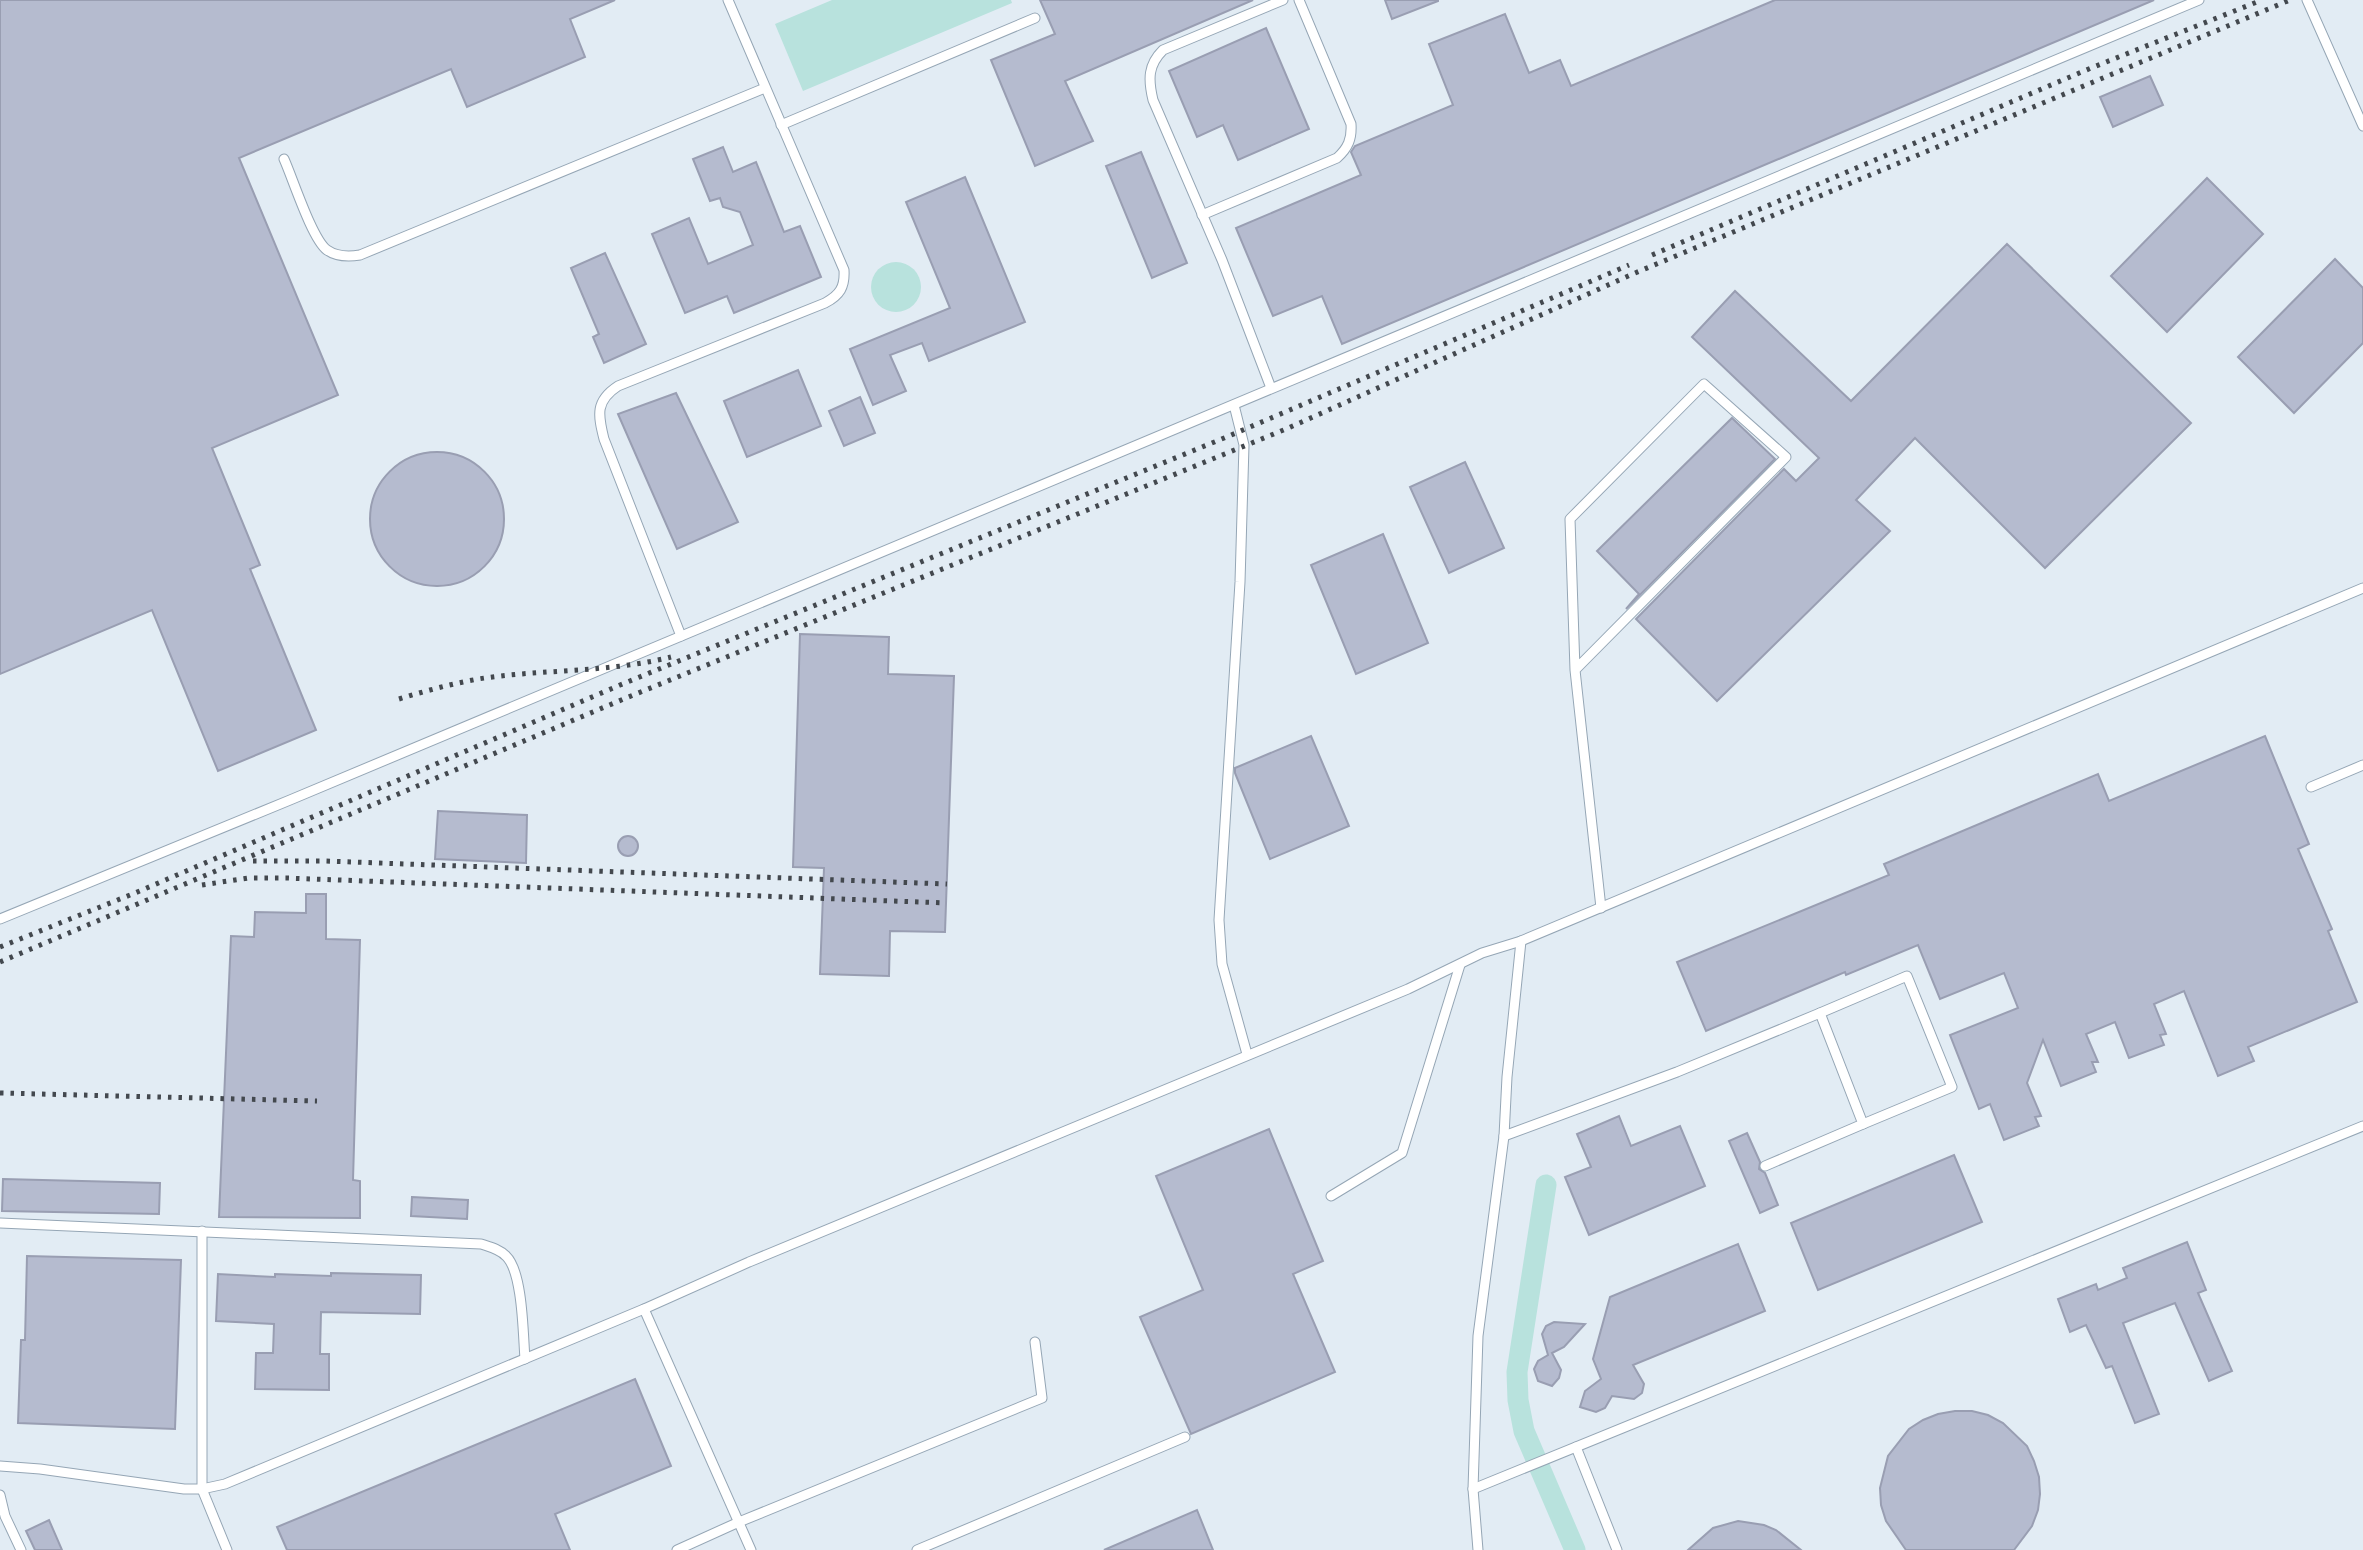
<svg xmlns="http://www.w3.org/2000/svg" width="2363" height="1550" font-family="Figtree,sans-serif">
<style>
.built{fill:#e2ecf4}
.water{fill:#b8e2dd}
.lines{fill:none;stroke-linecap:round;stroke-linejoin:round}
.canal{stroke:#b8e2dd;stroke-width:21}
.building{fill:#b5bbcf;stroke:#999eb2;stroke-width:2}
.lane-casing{stroke:#95a6b5;stroke-width:11}
.lane{stroke:#fff;stroke-width:9}
.rail{stroke:#43484e;stroke-width:5;stroke-dasharray:3.5 7;stroke-linecap:butt}
</style>
<rect width="100%" height="100%" fill="#f7fbfe"/>
<rect class="built" x="0" y="0" width="2363" height="1550"/>
<g class="water">
<path d="M832,0H1011L1012,3L803,91L775,24Z"/>
<circle cx="896" cy="287" r="25"/>
</g>
<g class="lines">
<path class="canal" d="M1546,1185L1517,1372L1518,1400L1524,1431L1575,1550"/>
</g>
<g class="building">
<path d="M0,0H615L570,19L585,57L467,107L451,69L239,158L338,395L212,448L260,565L250,569L316,730L218,771L152,610L0,674Z"/>
<path d="M1040,0H1253L1065,81L1093,141L1035,166L991,60L1055,34Z"/>
<path d="M1385,0H1438V1L1392,19Z"/>
<path d="M1775,0H2154L1342,344L1322,296L1273,316L1236,228L1361,175L1351,152L1355,146L1453,105L1429,44L1505,14L1529,73L1560,60L1571,86Z"/>
<path d="M1266,28L1309,129L1238,160L1223,125L1197,137L1169,71Z"/>
<path d="M2150,76L2163,105L2113,127L2100,97Z"/>
<path d="M723,147L733,172L756,162L784,232L800,226L821,277L734,313L727,296L685,313L652,234L689,218L708,264L753,245L740,212L723,207L720,198L710,201L693,159Z"/>
<path d="M1141,152L1187,263L1152,278L1106,166Z"/>
<path d="M965,177L1025,322L929,361L922,343L890,355L906,391L873,405L850,349L950,308L906,202Z"/>
<path d="M2207,178L2263,234L2167,332L2111,276Z"/>
<path d="M2007,244L2191,423L2045,568L1915,438L1856,500L1890,531L1717,701L1636,619L1784,469L1796,481L1819,458L1692,337L1735,291L1851,401Z"/>
<path d="M605,253L646,344L604,363L593,337L599,334L571,268Z"/>
<path d="M2335,259L2363,288V343L2294,413L2238,357Z"/>
<path d="M798,370L821,426L747,457L724,401Z"/>
<path d="M676,393L738,522L677,549L618,414Z"/>
<path d="M860,397L875,433L844,446L829,411Z"/>
<path d="M1732,418L1775,459L1626,609L1639,594L1597,551Z"/>
<circle cx="437" cy="519" r="67"/>
<path d="M1465,462L1504,548L1449,573L1410,487Z"/>
<path d="M1383,534L1428,643L1356,674L1311,565Z"/>
<path d="M800,634L889,637L888,674L954,676L945,932L890,931L889,976L820,974L824,868L793,867Z"/>
<path d="M1311,736L1349,826L1270,859L1235,773V768Z"/>
<path d="M2265,736L2309,844L2298,849L2332,929L2328,931L2357,1002L2248,1047L2254,1061L2218,1076L2184,991L2154,1004L2166,1034L2160,1035L2164,1045L2129,1058L2115,1022L2086,1034L2098,1062H2092L2096,1072L2061,1086L2043,1040L2027,1083L2041,1116L2035,1117L2039,1126L2004,1140L1990,1104L1979,1109L1950,1035L2018,1008L2004,973L1940,999L1918,945L1846,975L1845,972L1706,1031L1677,962L1889,875L1884,864L2098,774L2109,801Z"/>
<path d="M438,811L527,815L526,863L435,859Z"/>
<circle cx="628" cy="846" r="10"/>
<path d="M306,894H326V939L360,940L353,1180L360,1181V1218L219,1217L231,936L254,937L255,912L306,913Z"/>
<path d="M1619,1116L1631,1146L1680,1126L1705,1186L1589,1235L1565,1177L1591,1167L1577,1134Z"/>
<path d="M1269,1129L1323,1261L1293,1274L1335,1372L1191,1434L1140,1317L1203,1290L1156,1176Z"/>
<path d="M1747,1133L1760,1162L1759,1169L1765,1173L1778,1205L1760,1213L1729,1141Z"/>
<path d="M1954,1155L1982,1222L1818,1290L1791,1223Z"/>
<path d="M3,1179L160,1183L159,1214L2,1211Z"/>
<path d="M412,1197L468,1200L467,1219L411,1216Z"/>
<path d="M2187,1242L2206,1290L2198,1293L2232,1371L2209,1381L2175,1303L2123,1323L2159,1414L2135,1423L2112,1366L2106,1368L2086,1325L2070,1332L2058,1299L2096,1284L2098,1290L2127,1278L2123,1268Z"/>
<path d="M1738,1244L1765,1311L1633,1365L1644,1384L1642,1393L1634,1399L1612,1396L1605,1408L1596,1412L1580,1407L1585,1391L1601,1379L1593,1359L1610,1297Z"/>
<path d="M27,1256L181,1260L175,1429L18,1423L21,1340H25Z"/>
<path d="M331,1273L421,1275L420,1314L321,1312L320,1354H329V1390L255,1389L256,1353H273L274,1324L216,1321L218,1274L275,1277V1274L331,1276Z"/>
<path d="M1554,1322L1585,1324L1564,1347L1552,1353L1561,1370L1559,1378L1552,1386L1538,1381L1534,1369L1538,1361L1548,1355L1542,1334L1546,1326Z"/>
<path d="M635,1379L671,1466L555,1514L570,1550H287L277,1527Z"/>
<path d="M1955,1411H1972L1988,1415L2003,1423L2027,1446L2034,1461L2039,1477L2040,1494L2038,1510L2032,1526L2014,1550H1906L1886,1521L1881,1505L1880,1488L1888,1456L1909,1429L1923,1420L1938,1414Z"/>
<path d="M1197,1510L1213,1550H1104Z"/>
<path d="M49,1520L62,1550H35L26,1531Z"/>
<path d="M1738,1521L1764,1525L1776,1530L1801,1550H1688L1713,1528Z"/>
</g>
<g class="lines">
<defs>
<g id="lane">
<path d="M2307,0L2363,126"/>
<path d="M781,125L1035,18"/>
<path d="M284,159C293,179 312,239 327,250C337,257 348,257 360,255L765,88"/>
<path d="M1202,215L1337,158C1348,148 1352,139 1351,124L1299,0"/>
<path d="M1271,388L1222,260L1153,100C1148,79 1148,65 1163,50L1283,0"/>
<path d="M1234,405L1244,445L1240,582L1219,920L1222,964L1247,1054"/>
<path d="M681,636L604,439C598,415 595,401 618,386L825,303C840,295 845,287 844,270L728,0"/>
<path d="M1575,670L1786,457L1704,384L1570,519L1575,670L1601,908"/>
<path d="M2311,787L2363,765"/>
<path d="M0,919L290,800L2199,0"/>
<path d="M1820,1013L1907,976L1952,1087L1863,1124"/>
<path d="M1504,1136L1677,1072L1820,1013L1863,1124L1765,1166"/>
<path d="M1331,1196L1402,1153L1460,965"/>
<path d="M0,1223L481,1244C490,1247 499,1249 506,1256C523,1272 523,1335 525,1359"/>
<path d="M202,1231V1489L227,1550"/>
<path d="M644,1309L751,1550"/>
<path d="M1576,1447L1617,1550"/>
<path d="M0,1466L40,1469L184,1489H202L225,1484L644,1309L749,1262L1408,989L1482,953L1521,941L2363,588"/>
<path d="M1473,1489L2363,1126"/>
<path d="M0,1495L5,1516L21,1550"/>
<path d="M677,1550L739,1522L1042,1398L1035,1342"/>
<path d="M917,1550L1185,1437"/>
<path d="M1478,1550L1473,1489L1478,1336L1504,1136L1507,1077L1521,941"/>
</g>
</defs>
<use href="#lane" class="lane-casing"/>
<use href="#lane" class="lane"/>
<g class="rail">
<path d="M1652,255L2091,68L2262,0"/>
<path d="M399,699C425,691 451,684 478,679C541,669 608,673 671,657"/>
<path d="M253,861H325L947,884"/>
<path d="M202,885L248,878H286L946,903"/>
<path d="M0,947L135,893L620,685L1229,436L1629,265"/>
<path d="M0,962L626,698L1286,429L1635,273L2290,0"/>
<path d="M0,1093L317,1101"/>
</g>
</g>
</svg>
